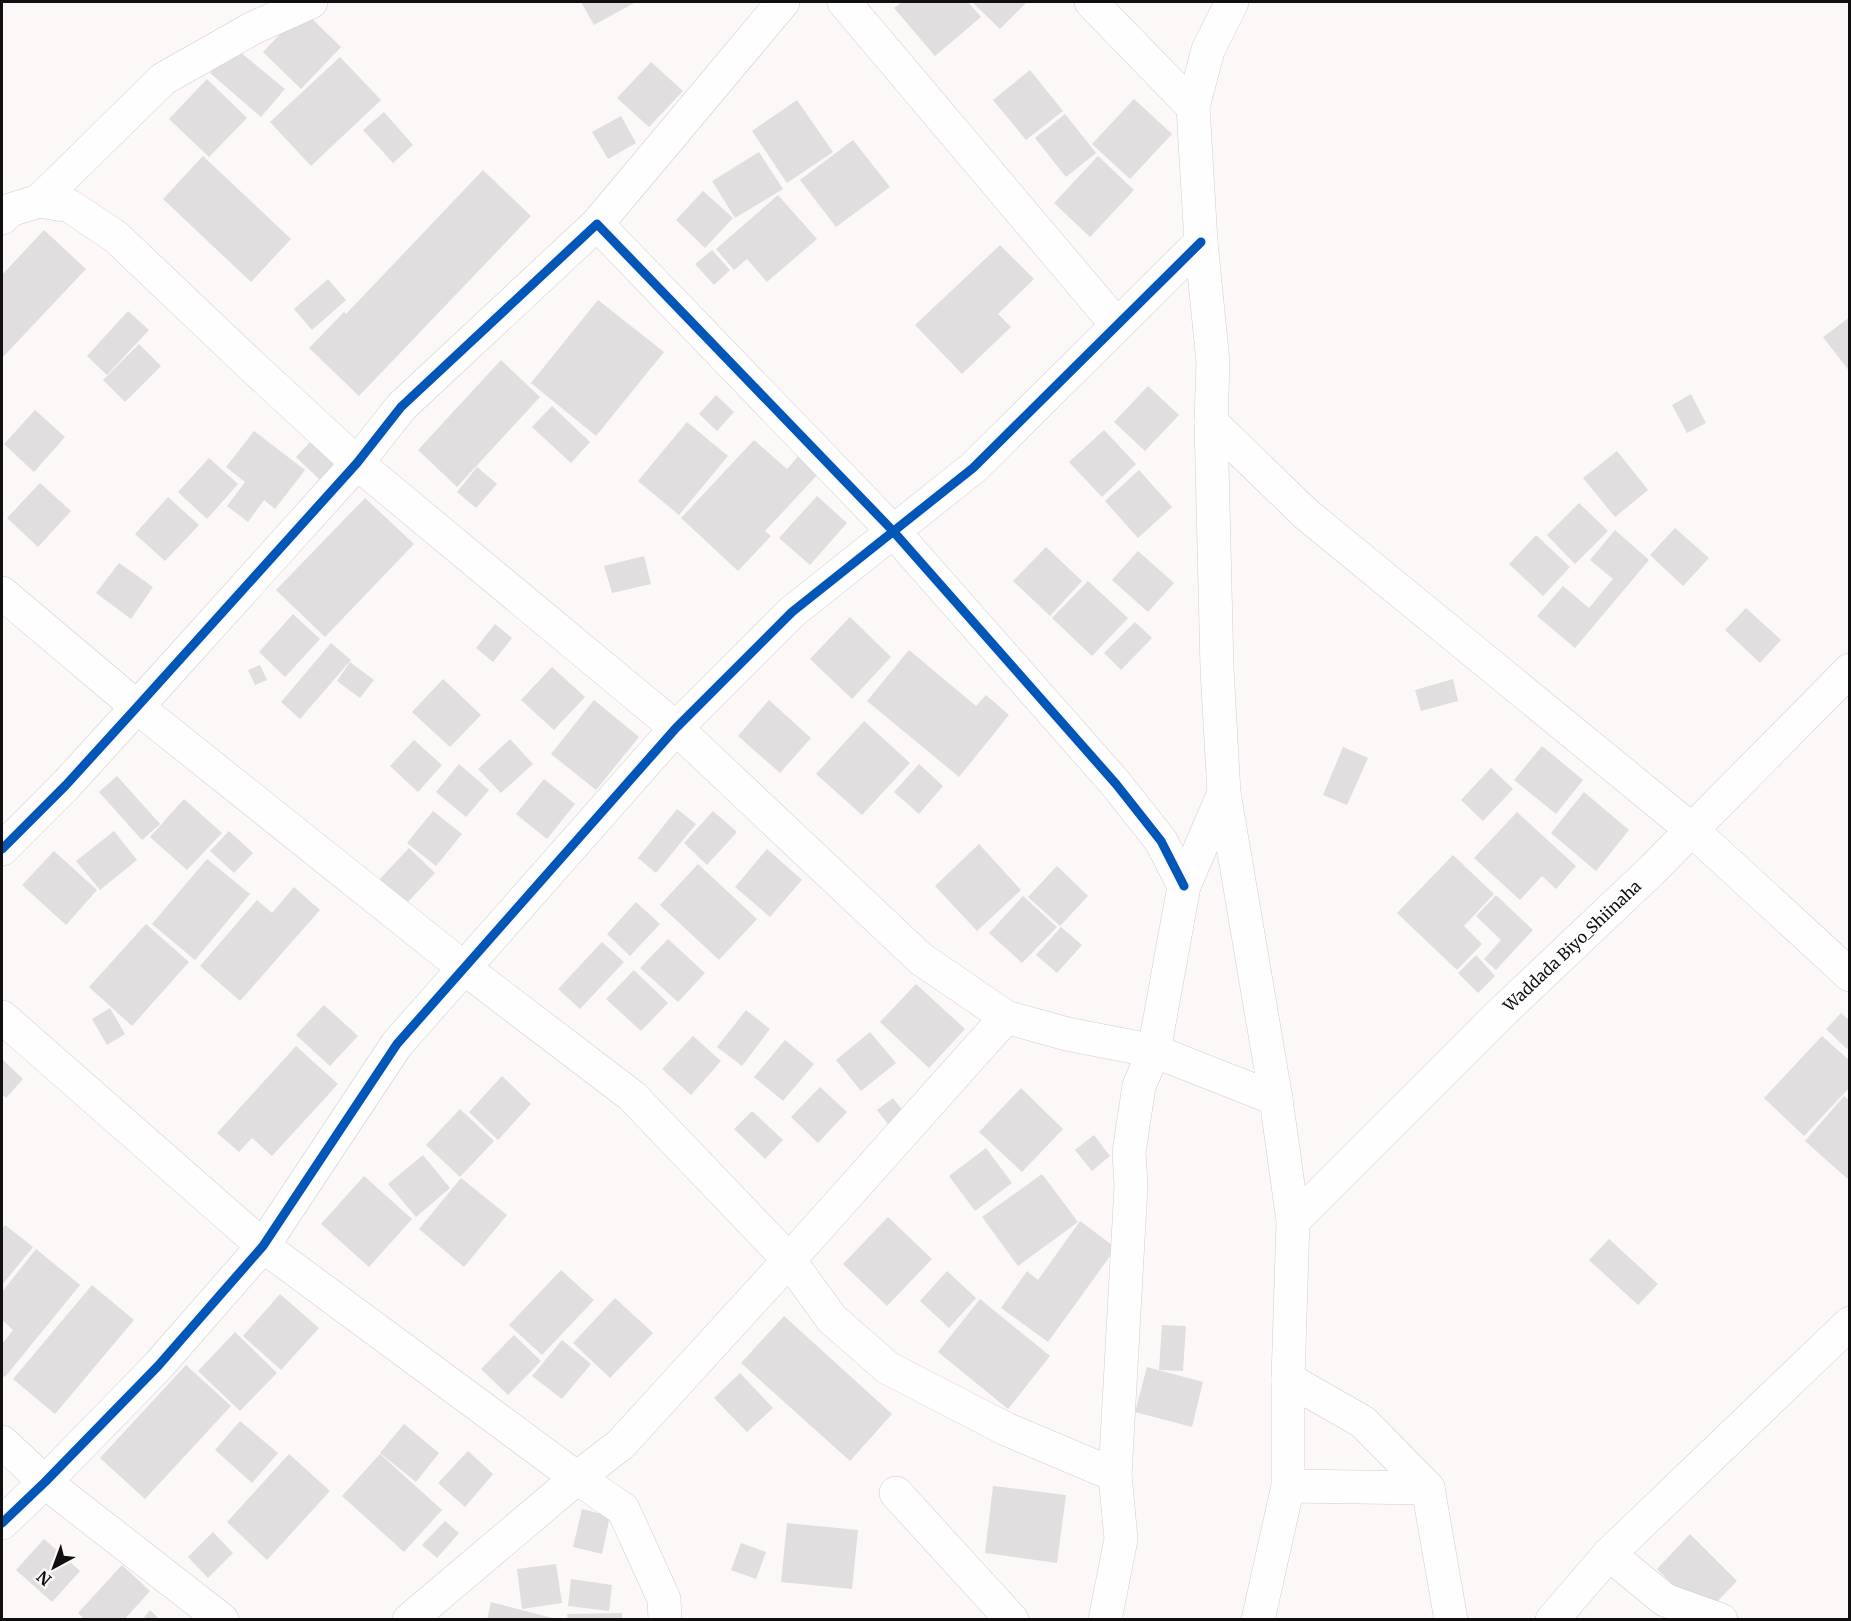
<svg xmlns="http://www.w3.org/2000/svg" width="1851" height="1621" font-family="Merriweather,serif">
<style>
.building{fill:#e0dede}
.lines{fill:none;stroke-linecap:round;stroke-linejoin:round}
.minor-casing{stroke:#d0cece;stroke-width:34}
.minor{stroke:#fffefe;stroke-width:33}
.cycleway-casing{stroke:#fdf7f7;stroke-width:13}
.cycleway{stroke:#0057b8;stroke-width:9}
.labels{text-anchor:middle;stroke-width:4.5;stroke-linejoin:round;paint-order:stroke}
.street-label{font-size:16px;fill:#110f0f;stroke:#fdf7f7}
</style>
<rect width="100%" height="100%" fill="#fcf8f8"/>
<g class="building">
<path d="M581,2H636L594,25Z"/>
<path d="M902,2H968L981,17L935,56L894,8Z"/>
<path d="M972,2H1027L1000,29Z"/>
<path d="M303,10L341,47L301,89L263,52Z"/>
<path d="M234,47L285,89L261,117L210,73Z"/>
<path d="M340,57L381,100L311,166L270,122Z"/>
<path d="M651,62L683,91L649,127L617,98Z"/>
<path d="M1030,70L1063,111L1026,140L993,100Z"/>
<path d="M207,79L247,118L209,157L169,119Z"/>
<path d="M1134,99L1172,134L1130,179L1092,144Z"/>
<path d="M797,100L833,152L787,183L752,131Z"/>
<path d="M384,112L413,145L393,163L363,130Z"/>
<path d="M1065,114L1096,153L1066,177L1035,138Z"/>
<path d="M621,116L636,143L608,159L592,132Z"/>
<path d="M853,140L890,187L836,227L800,180Z"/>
<path d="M759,152L783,189L735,218L712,181Z"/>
<path d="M203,156L291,239L251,282L163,199Z"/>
<path d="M1098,156L1134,190L1090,237L1054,203Z"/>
<path d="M483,170L531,216L359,396L309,348L344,312L346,314Z"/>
<path d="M703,191L733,218L705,248L676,220Z"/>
<path d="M778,195L817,239L767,282L747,259L734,270L716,249Z"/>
<path d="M44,230L86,269L2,358V275Z"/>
<path d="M1000,245L1034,279L998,314L1011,327L962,374L915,325Z"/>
<path d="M712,250L730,270L714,285L695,264Z"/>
<path d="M328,279L346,300L312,330L294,309Z"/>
<path d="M598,300L664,352L596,436L531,383Z"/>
<path d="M128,311L149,330L107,375L87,356Z"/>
<path d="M1850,317V372L1823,337Z"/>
<path d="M139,344L161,366L125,402L103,380Z"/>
<path d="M501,360L540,397L457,487L418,450Z"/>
<path d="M1148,386L1179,415L1145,451L1114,422Z"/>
<path d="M1691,394L1706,423L1687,433L1672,405Z"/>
<path d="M716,395L734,412L717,431L699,414Z"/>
<path d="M552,406L590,442L571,463L532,427Z"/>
<path d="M35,410L65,437L34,472L4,444Z"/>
<path d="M687,422L728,456L679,515L638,481Z"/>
<path d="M1104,430L1136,464L1102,497L1069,462Z"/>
<path d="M254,431L305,470L275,509L264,500L248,522L227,506L245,482L226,467Z"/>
<path d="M314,438L339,462L321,481L296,457Z"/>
<path d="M754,440L787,469L801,453L821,471L765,531L771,536L738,571L681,518Z"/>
<path d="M1617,451L1648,490L1615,517L1583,478Z"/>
<path d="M209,458L238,484L207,519L178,492Z"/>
<path d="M477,467L497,484L476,508L457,492Z"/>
<path d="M1139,470L1172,507L1138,538L1105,501Z"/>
<path d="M40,483L71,511L38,547L7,518Z"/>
<path d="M817,496L847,523L810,565L779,538Z"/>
<path d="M168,497L199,525L165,561L135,534Z"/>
<path d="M365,498L414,544L325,637L276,590Z"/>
<path d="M1579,503L1608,531L1575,564L1547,535Z"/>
<path d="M1675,528L1709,558L1683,586L1650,555Z"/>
<path d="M1615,530L1649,560L1575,648L1537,616L1563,586L1589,608L1613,579L1590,560Z"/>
<path d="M1536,535L1570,567L1543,596L1509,564Z"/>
<path d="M1046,547L1082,581L1050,616L1013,581Z"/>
<path d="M1138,551L1174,583L1148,612L1112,580Z"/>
<path d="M644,556L651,584L612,593L604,566Z"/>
<path d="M119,563L153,587L131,619L96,593Z"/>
<path d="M1088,581L1128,618L1092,656L1052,618Z"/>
<path d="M1746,608L1781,640L1760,663L1725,630Z"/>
<path d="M293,614L320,639L285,677L259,652Z"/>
<path d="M850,617L891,657L852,699L810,659Z"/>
<path d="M1135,622L1152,638L1121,670L1104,653Z"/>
<path d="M495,624L512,638L493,662L476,648Z"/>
<path d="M331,643L351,660L300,719L281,702Z"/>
<path d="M909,650L976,706L986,695L1009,715L959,777L867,701Z"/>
<path d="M350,662L374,680L360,698L337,681Z"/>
<path d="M260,665L267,680L255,685L248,670Z"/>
<path d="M552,667L585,697L554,730L521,700Z"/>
<path d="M443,679L481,715L450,747L412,712Z"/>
<path d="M1453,679L1458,701L1421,711L1415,690Z"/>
<path d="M594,700L639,737L596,790L551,754Z"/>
<path d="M769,700L811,738L780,773L738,736Z"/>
<path d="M864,721L910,763L862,815L816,774Z"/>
<path d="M510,739L533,764L501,793L478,769Z"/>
<path d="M414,740L442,765L418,792L390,766Z"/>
<path d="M1542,746L1583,780L1556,814L1514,780Z"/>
<path d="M1343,747L1368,758L1347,805L1323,795Z"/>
<path d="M459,764L489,790L466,817L436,792Z"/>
<path d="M919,764L943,786L919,814L894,792Z"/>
<path d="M1491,768L1513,789L1483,821L1461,800Z"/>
<path d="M117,776L160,824L142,840L99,792Z"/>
<path d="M544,779L575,804L547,839L516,814Z"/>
<path d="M1584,792L1629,830L1596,871L1551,833Z"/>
<path d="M184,799L222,833L187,870L150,837Z"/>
<path d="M677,809L696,824L656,873L638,858Z"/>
<path d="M433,811L462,834L436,866L407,843Z"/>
<path d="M713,811L737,832L707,865L684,843Z"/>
<path d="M1517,812L1576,866L1556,889L1542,876L1520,900L1474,858Z"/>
<path d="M114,831L137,860L100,890L76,861Z"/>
<path d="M229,831L253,853L234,873L210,851Z"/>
<path d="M979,844L1021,890L977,931L935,886Z"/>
<path d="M409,848L435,873L405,905L378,881Z"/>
<path d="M767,849L802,880L770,917L735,887Z"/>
<path d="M54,851L97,890L66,925L22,885Z"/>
<path d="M1453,855L1494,894L1464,926L1482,944L1457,970L1397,913Z"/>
<path d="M207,859L250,894L195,960L152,924Z"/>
<path d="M698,864L757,919L719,960L660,905Z"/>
<path d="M1057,866L1088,896L1060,926L1028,897Z"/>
<path d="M294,887L320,910L240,1001L200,966L257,900L272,913Z"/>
<path d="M1496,895L1533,930L1496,970L1484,959L1501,940L1476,916Z"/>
<path d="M1023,896L1057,927L1022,963L989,933Z"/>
<path d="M636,902L660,924L630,956L607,934Z"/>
<path d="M146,924L189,962L132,1026L89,987Z"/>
<path d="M1061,927L1082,945L1057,973L1036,955Z"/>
<path d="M668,939L705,973L678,1002L640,968Z"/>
<path d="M602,942L624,962L580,1009L558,989Z"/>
<path d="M1476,955L1495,976L1478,993L1458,973Z"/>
<path d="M634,970L668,1003L641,1031L606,999Z"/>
<path d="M916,984L965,1029L929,1068L880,1022Z"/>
<path d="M324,1005L358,1036L330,1066L296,1035Z"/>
<path d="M110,1008L125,1034L107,1045L92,1019Z"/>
<path d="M746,1010L770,1029L742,1066L717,1047Z"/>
<path d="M1841,1013L1850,1021V1046L1847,1049L1826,1029Z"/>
<path d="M870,1032L896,1063L861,1091L836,1060Z"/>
<path d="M693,1036L721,1061L691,1095L662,1069Z"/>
<path d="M1822,1036L1850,1061V1087L1804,1136L1764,1098Z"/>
<path d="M785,1040L814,1064L783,1101L754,1077Z"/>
<path d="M296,1046L338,1084L272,1156L252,1138L239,1152L217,1133Z"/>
<path d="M2,1059L23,1079L6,1098L2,1094Z"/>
<path d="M502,1076L531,1104L498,1140L469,1112Z"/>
<path d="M820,1087L847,1112L818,1143L791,1117Z"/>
<path d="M1021,1088L1063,1129L1022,1172L979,1132Z"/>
<path d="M1844,1096L1850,1101V1181L1805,1141Z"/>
<path d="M893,1098L910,1120L894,1132L877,1110Z"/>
<path d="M460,1109L494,1141L460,1177L426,1145Z"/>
<path d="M752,1111L783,1140L765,1159L734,1129Z"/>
<path d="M1094,1135L1110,1156L1092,1171L1075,1150Z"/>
<path d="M986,1148L1012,1183L975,1211L949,1176Z"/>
<path d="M423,1155L450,1188L416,1217L388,1184Z"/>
<path d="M1042,1174L1078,1222L1018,1266L982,1217Z"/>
<path d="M364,1176L412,1219L369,1267L321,1224Z"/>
<path d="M461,1178L507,1215L464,1267L419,1229Z"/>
<path d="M888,1217L932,1259L887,1306L843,1264Z"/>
<path d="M1080,1221L1116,1248L1048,1342L1001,1308L1027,1271L1038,1280Z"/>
<path d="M5,1225L33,1247L2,1285V1229Z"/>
<path d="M1609,1239L1658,1284L1638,1305L1589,1260Z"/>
<path d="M36,1249L80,1285L5,1377L2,1375V1344L13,1330L2,1320V1292Z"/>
<path d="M561,1270L594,1300L542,1355L509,1325Z"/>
<path d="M947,1271L976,1298L949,1328L920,1301Z"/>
<path d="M92,1285L134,1320L55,1414L13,1379Z"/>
<path d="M280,1294L319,1328L281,1370L243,1336Z"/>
<path d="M615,1298L653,1333L610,1378L573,1343Z"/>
<path d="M980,1299L1050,1356L1008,1409L938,1352Z"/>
<path d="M784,1316L892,1414L850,1461L741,1363Z"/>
<path d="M1162,1325L1186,1326L1183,1371L1159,1370Z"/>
<path d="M235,1332L277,1373L240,1411L198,1371Z"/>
<path d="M514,1335L541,1361L508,1395L481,1369Z"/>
<path d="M562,1340L591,1364L562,1399L532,1376Z"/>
<path d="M186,1365L231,1406L145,1499L100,1458Z"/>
<path d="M1147,1367L1203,1382L1192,1427L1135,1412Z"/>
<path d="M740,1373L773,1408L747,1432L714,1398Z"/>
<path d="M240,1421L278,1453L252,1483L215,1450Z"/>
<path d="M404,1424L439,1453L416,1482L380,1453Z"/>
<path d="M468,1451L493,1474L465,1507L438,1483Z"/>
<path d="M289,1454L330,1491L267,1560L227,1522Z"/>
<path d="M380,1454L442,1510L404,1552L342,1496Z"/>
<path d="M993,1486L1066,1495L1057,1563L985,1553Z"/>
<path d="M582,1509L610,1516L602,1554L573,1547Z"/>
<path d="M445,1521L459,1533L437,1558L422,1545Z"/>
<path d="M787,1523L858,1530L852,1589L781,1582Z"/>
<path d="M213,1532L233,1553L208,1578L188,1557Z"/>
<path d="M1690,1534L1737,1581L1704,1615L1657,1569Z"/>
<path d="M44,1539L80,1571L52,1602L16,1570Z"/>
<path d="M741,1543L766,1552L756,1579L731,1570Z"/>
<path d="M556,1564L562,1603L522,1609L517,1569Z"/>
<path d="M122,1565L150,1591L124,1620H85L78,1613Z"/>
<path d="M571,1579L612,1585L609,1611L568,1606Z"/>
<path d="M491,1602L556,1619V1620H487Z"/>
<path d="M150,1610L160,1620H142Z"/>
<path d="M622,1613V1620H568L567,1614Z"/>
</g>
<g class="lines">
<defs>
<g id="minor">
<path d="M844,2L1117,325"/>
<path d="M1091,2L1193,107"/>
<path d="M1232,2L1208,50L1193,107L1201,242L1213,362L1211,422L1217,669L1224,793L1276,1099L1293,1221L1288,1379V1486L1258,1620"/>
<path d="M39,201L163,79L253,28L311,2"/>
<path d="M2,218L10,210L39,201L70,206L116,237L254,368L357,463L676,728L921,959L1006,1017L1067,1034L1154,1051L1276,1099"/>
<path d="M597,224L783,2"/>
<path d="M1211,422L1306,514L1692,830L1850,975"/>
<path d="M2,593L137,707L464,968L632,1096L789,1260L832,1319L888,1368L1006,1429L1115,1475"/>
<path d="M2,849L66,785L137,707L357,463L401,407L597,224L893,531L1116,784L1161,841L1184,886"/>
<path d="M2,1017L263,1246L577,1478L623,1509L664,1599L665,1620"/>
<path id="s1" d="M1293,1221L1498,1016L1651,871L1850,670"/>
<path d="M1288,1379L1363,1422L1428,1488L1451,1620"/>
<path d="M2,1442L45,1482L222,1620"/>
<path d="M1288,1486L1428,1488"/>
<path d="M896,1493L1012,1620"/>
<path d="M2,1523L45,1482L158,1366L263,1246L397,1044L676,728L792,612L973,468L1201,242"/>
<path d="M1609,1554L1665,1600L1721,1620"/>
<path d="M409,1620L577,1478L621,1444L789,1260L1006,1017"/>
<path d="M1105,1620L1121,1539L1115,1475L1131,1186L1129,1152L1139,1086L1154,1051L1184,886L1224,793"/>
<path d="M1552,1620L1609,1554L1850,1323"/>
</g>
</defs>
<use href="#minor" class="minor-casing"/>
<use href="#minor" class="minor"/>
<defs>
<g id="cycleway">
<path d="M2,849L66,785L137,707L357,463L401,407L597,224L893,531L1116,784L1161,841L1184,886"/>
<path d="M2,1523L45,1482L158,1366L263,1246L397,1044L676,728L792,612L973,468L1201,242"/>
</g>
</defs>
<use href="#cycleway" class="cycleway-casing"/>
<use href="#cycleway" class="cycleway"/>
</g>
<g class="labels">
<g class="street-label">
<text dy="6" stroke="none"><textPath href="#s1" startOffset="392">Waddada Biyo_Shiinaha</textPath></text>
</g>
</g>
<rect width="1851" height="1621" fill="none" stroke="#110f0f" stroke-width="6"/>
<g transform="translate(54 1567) rotate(221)" stroke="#fdf7f7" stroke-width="4.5" paint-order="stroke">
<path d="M0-4.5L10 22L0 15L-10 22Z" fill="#110f0f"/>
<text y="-9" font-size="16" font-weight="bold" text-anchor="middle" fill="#110f0f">N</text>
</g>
</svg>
